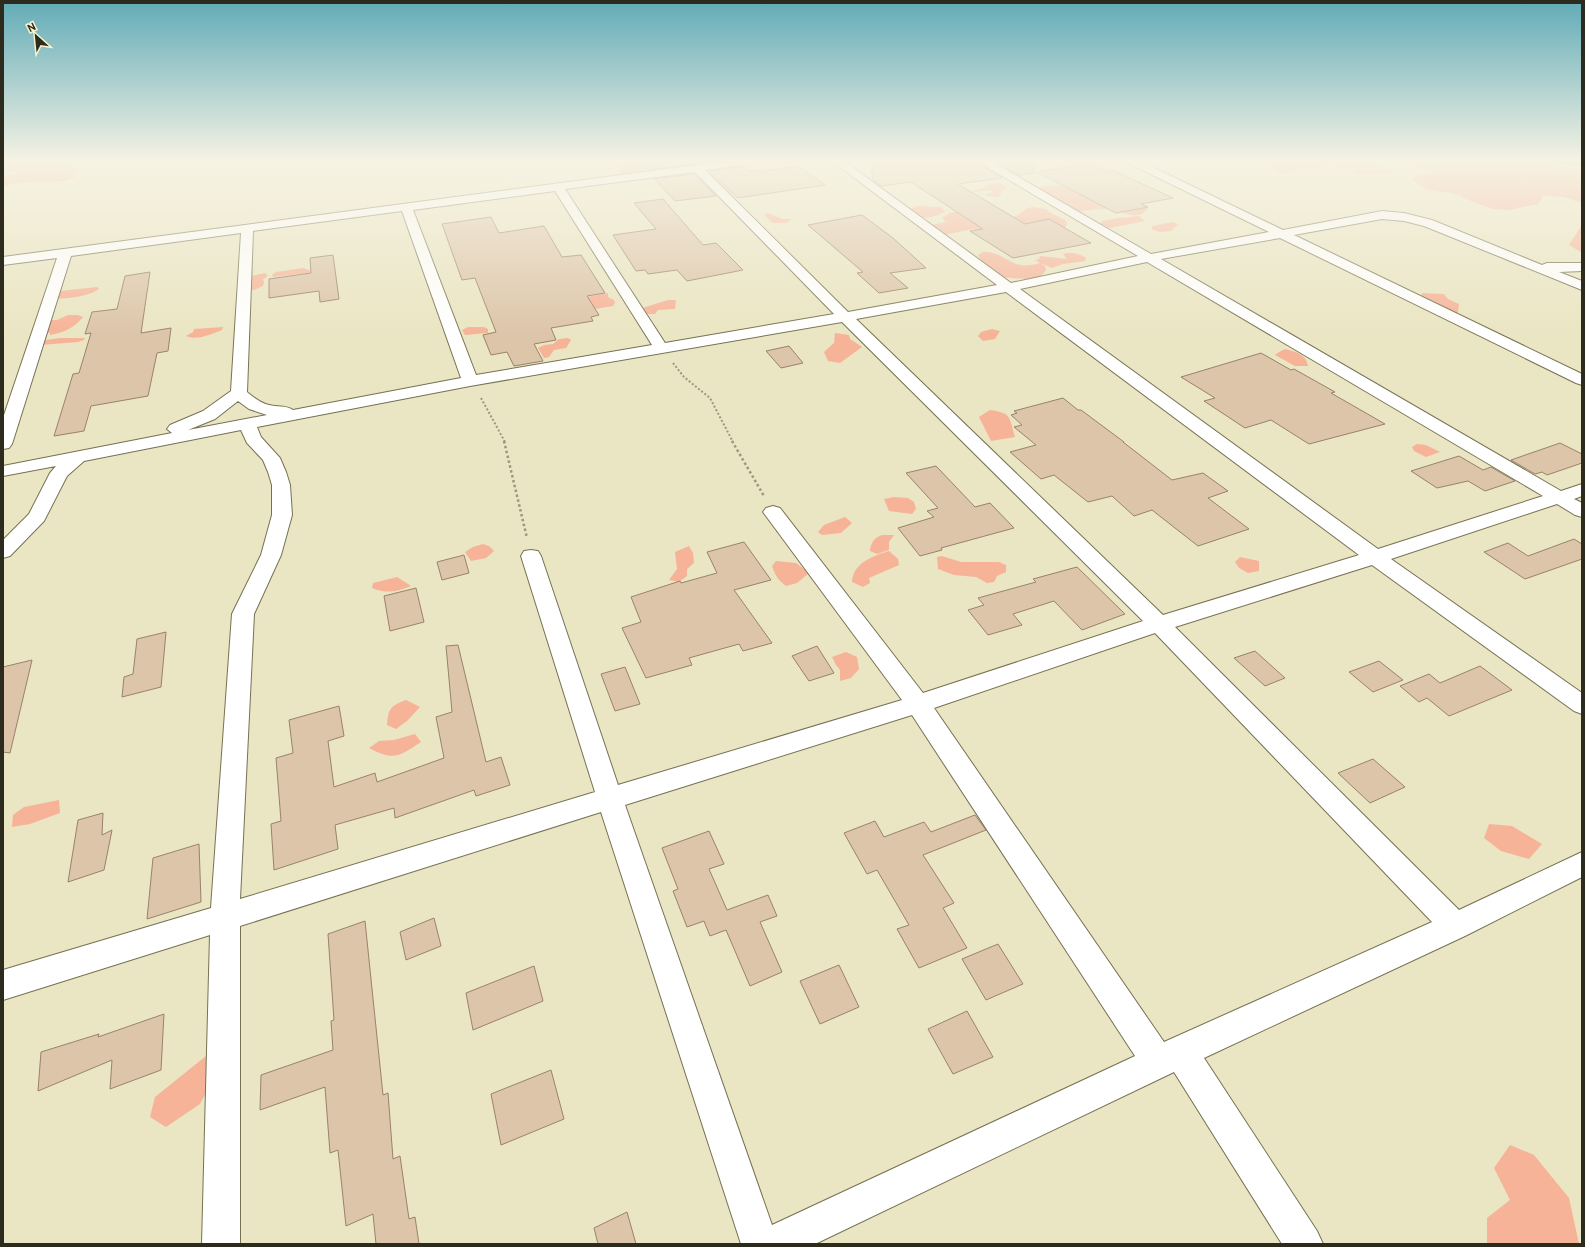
<svg xmlns="http://www.w3.org/2000/svg" width="1585" height="1247" font-family="Overpass,sans-serif">
<style>
.green{fill:#f6b398}
.lines{fill:none;stroke-linecap:round;stroke-linejoin:round}
.stream{stroke:#357c55;stroke-width:4}
.building{fill:#ddc5a9;stroke:#998369}
.street-casing{stroke:#767152;stroke-width:2}
.path-far1{stroke:#9c987e;stroke-width:2;stroke-dasharray:2 2;stroke-linecap:butt}
.path{stroke:#9c987e;stroke-width:2.5;stroke-dasharray:2.5 2.5;stroke-linecap:butt}
.street{fill:#fff;fill-rule:evenodd}
</style>
<rect width="100%" height="100%" fill="#eae5c2"/>
<g class="green">
<path d="M17,161H73L77,171L75,177L66,181L26,182L3,186V176L15,174L22,171L3,172V162Z"/>
<path d="M629,161H636L639,163L647,162L660,167L658,170C649,172 622,178 616,171L620,170L621,168L613,166Z"/>
<path d="M1238,161H1260L1278,163L1279,161H1388L1379,162L1376,165L1397,172L1386,174L1358,175L1352,170L1336,166L1299,168L1298,172L1279,173L1273,170V167L1238,163Z"/>
<path d="M1424,161H1542L1567,168L1582,169V203L1564,197L1542,195L1541,200L1538,204L1508,210L1492,209L1466,199L1460,195L1426,189L1411,179L1418,174L1433,172L1415,166Z"/>
<path d="M994,183H1001L1007,188L1001,190V194L998,197H990L984,195L993,192L992,190L974,192V190L986,188L984,186Z"/>
<path d="M1062,185L1130,198L1148,208C1138,224 1119,209 1108,209C1097,208 1084,211 1074,213L1038,189L1042,186Z"/>
<path d="M917,206L941,207L945,212C926,220 923,219 904,212Z"/>
<path d="M1032,207L1046,209C1051,215 1061,216 1067,222L1065,229L1051,220L1028,225L1010,219L1020,214L1026,209Z"/>
<path d="M959,211L984,215L983,231L973,229L939,236L927,226L946,222L942,218L950,213Z"/>
<path d="M768,213L783,219H791L787,223H773L764,215Z"/>
<path d="M1139,216L1145,221L1110,228L1100,226L1102,221L1118,218Z"/>
<path d="M1172,222L1178,224L1171,231L1160,232L1151,229L1153,226Z"/>
<path d="M1582,225V253L1569,245Z"/>
<path d="M983,252C1000,251 1007,263 1021,265C1027,266 1033,265 1040,263L1035,260L1039,259L1040,256L1067,259L1063,254C1071,251 1080,254 1086,258L1085,261L1063,264L1052,268L1040,263L1045,266L1046,270C1043,274 1041,277 1037,278C1029,280 1000,278 993,274C985,271 982,262 978,255Z"/>
<path d="M303,268L315,272L273,277L272,275L276,272Z"/>
<path d="M265,273L268,276L263,279L264,282L263,286L254,290L247,291L246,277Z"/>
<path d="M97,287L99,289C90,296 64,300 53,298V295L60,291Z"/>
<path d="M608,293V297L614,300L615,303L613,306L589,310L587,297Z"/>
<path d="M1422,293L1444,294L1448,299L1459,304L1458,313L1445,312L1421,298Z"/>
<path d="M668,300H676L675,309L658,310L655,314H640L636,310Z"/>
<path d="M68,315H78L83,317C74,328 65,332 50,335V333L42,332L50,320H57Z"/>
<path d="M223,327L222,330C211,334 197,341 186,336L193,332L194,329Z"/>
<path d="M468,327H484L488,329V333L465,335L462,330Z"/>
<path d="M992,329L1000,331L995,339L983,341L978,336L981,332Z"/>
<path d="M835,333L849,335L850,339L862,347L840,363L828,361L824,352L834,343Z"/>
<path d="M60,338H85L84,340L78,342L40,345L39,341Z"/>
<path d="M568,338L571,340L566,348L554,350L549,357L544,358L538,348L544,345L553,344L559,339Z"/>
<path d="M1285,349C1296,352 1306,354 1308,366H1295L1275,355L1279,352Z"/>
<path d="M990,410C1012,413 1009,417 1015,437L991,441L979,417Z"/>
<path d="M1417,444L1426,445L1440,452L1426,457L1414,451L1412,447Z"/>
<path d="M894,497L908,498L914,502L916,509L912,514L889,511L884,499Z"/>
<path d="M845,517L852,523L841,533L822,535L818,532L824,525Z"/>
<path d="M882,535H894L889,542V550L877,554L870,551C871,542 874,538 882,535Z"/>
<path d="M483,544L489,546L494,551L486,558L471,561L465,552L473,547Z"/>
<path d="M689,546L693,553L694,563L687,569V576L679,582L669,580L677,569L675,552Z"/>
<path d="M889,551L898,559L899,565L869,578L870,583L863,587L852,582C853,563 873,556 889,551Z"/>
<path d="M942,556L961,562H999L1006,565V572L997,576L994,582L987,583L976,577L954,575L938,569L937,557Z"/>
<path d="M1240,557L1259,561V571L1248,573L1239,568L1235,562Z"/>
<path d="M776,561L796,563L809,573L797,583L786,586C778,580 775,575 772,566Z"/>
<path d="M397,577L411,586C397,592 387,594 372,588L373,583Z"/>
<path d="M846,652L857,657L859,669L851,678L840,681V670L836,665L832,657Z"/>
<path d="M406,700L420,707L407,721L396,729L387,725C388,708 391,706 406,700Z"/>
<path d="M415,734L421,742C398,757 394,761 369,748L379,741L394,740Z"/>
<path d="M59,800L60,813L30,824L12,827L13,815L24,807Z"/>
<path d="M1489,824L1512,826L1542,844L1529,859L1501,851L1484,838Z"/>
<path d="M206,1056L211,1083L200,1104L166,1127L150,1117L155,1097Z"/>
<path d="M1510,1145L1534,1155L1569,1198L1579,1244H1487V1218L1510,1200L1494,1168Z"/>
</g>
<g class="lines">
<path class="stream" d="M1547,161L1582,163"/>
</g>
<g class="building">
<path d="M640,161H717L648,170Z"/>
<path d="M905,161H978L979,164L1002,178L958,184L1025,224L1049,219L1091,243L1013,258L970,231L983,229L911,182L881,186L873,180L871,166Z"/>
<path d="M994,161H1034L1035,173L1019,175Z"/>
<path d="M1091,163L1109,172L1114,171L1173,198L1141,204L1148,207L1116,213L1037,172Z"/>
<path d="M743,166L749,171L758,170L760,172L798,166L825,185L738,198L708,171Z"/>
<path d="M694,174L716,196L675,201L655,179Z"/>
<path d="M663,199L703,245L716,243L743,270L687,281L677,270L648,274L645,270L636,271L613,235L656,229L634,203Z"/>
<path d="M862,215L893,238L926,268L890,273L908,288L879,293L857,273L863,272L808,225Z"/>
<path d="M491,217L499,233L544,226L562,257L581,255L605,293L587,296L599,315L591,317L593,321L551,328L556,340L534,344L543,361L514,366L507,352L491,355L483,335L496,332L475,278L462,280L442,224Z"/>
<path d="M333,255L339,299L320,302L319,291L269,298V279L311,273L310,258Z"/>
<path d="M150,272L141,333L171,328L168,351L157,353L148,396L91,406L84,431L54,436L73,374L79,373L91,333L85,334L92,312L117,309L125,276Z"/>
<path d="M789,346L803,363L781,368L766,351Z"/>
<path d="M1261,353L1291,370L1294,369L1335,392L1331,393L1385,424L1309,444L1271,420L1245,428L1204,401L1215,398L1181,377Z"/>
<path d="M1063,398L1078,410H1081L1124,442H1123L1172,480L1203,473L1228,491L1208,498L1249,529L1198,546L1152,510L1134,516L1112,496L1088,502L1054,475L1041,479L1010,452L1036,445L1014,427L1022,425L1011,415L1017,413L1014,411Z"/>
<path d="M1560,443L1582,454V463L1547,475L1542,472L1535,474L1511,460Z"/>
<path d="M1459,456L1483,470L1491,467L1515,481L1485,491L1468,481L1437,488L1411,471Z"/>
<path d="M936,466L975,507L990,503L1014,528L941,548L942,550L920,556L898,528L934,517L927,511L938,508L906,473Z"/>
<path d="M1574,539L1582,544V559L1525,579L1484,552L1508,543L1528,556Z"/>
<path d="M744,542L771,580L734,590L772,643L743,651L739,644L689,658L692,665L646,678L622,628L641,622L631,597L680,581L681,583L717,573L707,552Z"/>
<path d="M464,555L469,573L442,580L437,562Z"/>
<path d="M1077,567L1125,614L1082,630L1054,601L1013,614L1022,625L988,635L968,610L984,605L978,598L1036,582L1033,579Z"/>
<path d="M416,588L424,622L390,631L384,596Z"/>
<path d="M166,632L161,687L122,697L124,677L133,674L137,639Z"/>
<path d="M458,645L486,762L501,757L510,785L476,796L474,790L395,818L394,808L335,825L338,849L274,870L271,824L281,821L276,758L293,753L289,720L339,706L344,736L328,741L334,787L375,773L377,782L444,758L436,717L452,712L446,646Z"/>
<path d="M817,646L834,673L809,681L792,656Z"/>
<path d="M1255,651L1285,678L1265,686L1234,658Z"/>
<path d="M32,660L10,753L3,752V667Z"/>
<path d="M1379,661L1403,680L1373,692L1349,672Z"/>
<path d="M1480,666L1512,690L1449,716L1427,698L1419,702L1400,686L1429,674L1440,683Z"/>
<path d="M625,667L640,704L615,711L601,674Z"/>
<path d="M1373,759L1405,787L1370,803L1338,773Z"/>
<path d="M103,813L102,835L112,830L104,870L68,882L78,820Z"/>
<path d="M975,815L986,830L923,855L954,903L943,908L967,948L919,968L897,929L909,925L877,870L867,874L844,833L875,821L884,837L924,822L931,832Z"/>
<path d="M709,831L724,864L709,869L727,910L768,895L777,916L760,922L782,972L750,986L726,930L710,936L704,921L687,927L673,891L678,889L662,848Z"/>
<path d="M199,844L201,902L147,919L153,858Z"/>
<path d="M434,918L441,946L406,960L400,932Z"/>
<path d="M365,921L383,1095L388,1093L393,1159L400,1156L409,1219L415,1217L419,1244H376L373,1214L346,1226L338,1150L330,1153L325,1087L260,1110L261,1075L333,1050L331,1021L334,1020L328,934Z"/>
<path d="M998,944L1023,984L986,1000L962,959Z"/>
<path d="M839,965L859,1007L820,1024L800,981Z"/>
<path d="M534,966L543,1001L473,1030L466,993Z"/>
<path d="M967,1011L993,1057L953,1074L928,1029Z"/>
<path d="M164,1014L161,1070L110,1089L112,1060L38,1091L41,1052L99,1034L98,1037Z"/>
<path d="M551,1070L564,1119L501,1145L491,1094Z"/>
<path d="M627,1212L636,1244H598L594,1228Z"/>
</g>
<g class="lines">
<defs>
<g id="street">
<path d="M104,161H115L114,163H105Z"/>
<path d="M727,161H755L750,164L705,170L848,312L997,285L832,161H844L1011,283L1138,256L980,163L979,161H991L1151,254L1269,232L1128,163L1127,161H1140L1283,230L1382,211L1404,213L1432,220L1542,265L1547,263H1582V271L1559,272L1582,281V290L1424,226L1404,221L1382,219L1294,235L1582,374V385L1576,383L1280,238L1161,259L1561,491L1582,484V496L1574,499L1582,503V517L1575,515L1557,504L1391,559L1582,693V714L1574,711L1372,565L1175,627L1459,910L1582,852V877L1465,936L1204,1058L1317,1231L1323,1244H1282L1174,1072L815,1244H741L601,812L240,926V1244H202L210,935L3,1000V970L211,908L232,614L261,555L272,515V485L268,472L263,460L247,443L241,430L84,461L67,476L44,521L10,556L3,558V540L29,514L50,473L56,466L3,476V466L172,433L167,429L170,425L203,411L231,391L241,233L71,256L12,444L9,448L3,449V418L57,258L3,265V257ZM695,172L834,314L665,343L565,189ZM555,191L652,345L476,375L413,210ZM402,211L461,378L293,410C287,405 276,407 269,405C260,403 253,397 247,392L253,231ZM1147,262L1543,496L1378,549L1020,289ZM1006,292L1359,555L1163,615L856,319ZM842,322L1143,621L923,693L780,508L773,506L766,508L763,512L766,516L902,700L618,785L541,556L538,551L531,550L524,551L521,556L595,792L240,899L254,614L281,555L292,515L290,485L286,472L280,458L261,437L257,427L470,386ZM238,401L249,409L267,415L188,430L215,419ZM1155,633L1432,922L1164,1042L934,708ZM912,715L1135,1056L772,1225L625,805Z"/>
</g>
</defs>
<use href="#street" class="street-casing"/>
<g class="path-far1">
<path d="M673,363L684,377L710,398L733,442"/>
<path d="M481,398L505,442"/>
</g>
<g class="path">
<path d="M504,441L527,538"/>
<path d="M732,441L764,496"/>
</g>
<use href="#street" class="street"/>
</g>
<linearGradient id="sky" x2="0" y2="1"><stop stop-color="#61abb7"/><stop offset="0.48" stop-color="#f6f3e4"/><stop offset="1" stop-color="#f6f3e4" stop-opacity="0"/></linearGradient>
<rect width="1585" height="335" fill="url(#sky)"/>
<rect width="1585" height="1247" fill="none" stroke="#2d2b1d" stroke-width="8"/>
<g transform="translate(36 36) rotate(333)" stroke="#f8f3cf" stroke-width="3" paint-order="stroke">
<path d="M0-3L7 15L0 10L-7 15Z" fill="#2d2b1d"/>
<text y="-6" font-size="11" font-weight="bold" text-anchor="middle" fill="#2d2b1d">N</text>
</g>
</svg>
